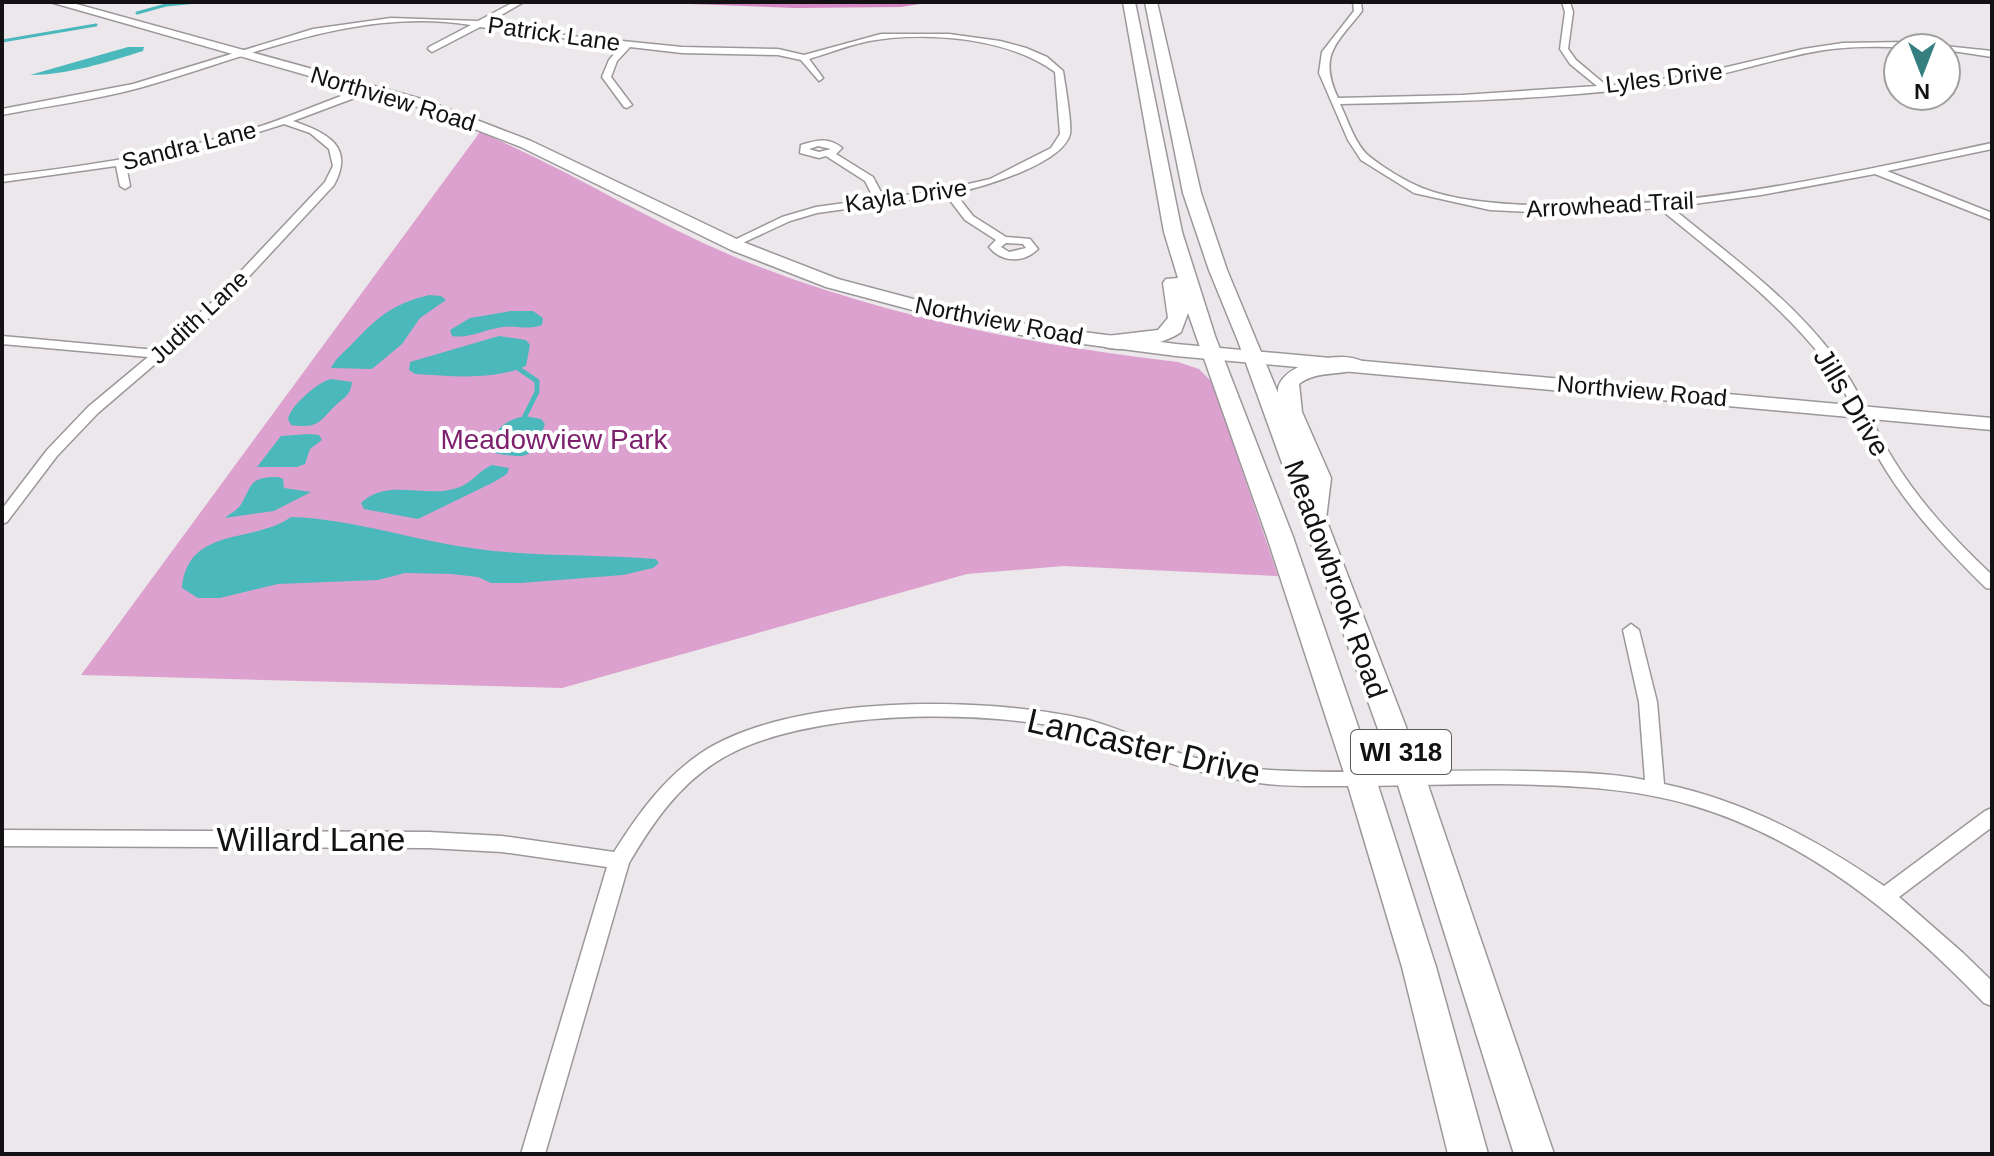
<svg xmlns="http://www.w3.org/2000/svg" width="1994" height="1156" font-family="Helvetica,sans-serif">
<style>
.green{fill:#dca1ce}
.forest{fill:#d688c5}
.water{fill:#4bb9bc}
.lines{fill:none;stroke-linecap:round;stroke-linejoin:round}
.stream-far1{stroke:#4bb9bc;stroke-width:3}
.stream{stroke:#4bb9bc;stroke-width:5}
.street-casing{stroke:#9c979b;stroke-width:3}
.secondary-casing{stroke:#9c979b;stroke-width:3}
.primary-casing{stroke:#9c979b;stroke-width:3}
.street{fill:#fff;fill-rule:evenodd}
.secondary{fill:#fff;fill-rule:evenodd}
.primary{fill:#fff;fill-rule:evenodd}
.labels{text-anchor:middle;stroke-width:8;stroke-linejoin:round;paint-order:stroke}
.far-street-label{font-size:24px;fill:#131113;stroke:#fff}
.shield{fill:#fff;stroke:#5a585a;stroke-width:2}
.shield-label{font-size:26px;font-weight:bold;fill:#131113}
.street-label{font-size:28px;fill:#131113;stroke:#fff}
.park-label{font-size:28px;fill:#7d216e;stroke:#fff}
.near-street-label{font-size:34px;fill:#131113;stroke:#fff}
</style>
<rect width="100%" height="100%" fill="#ece7eb"/>
<path class="green" d="M480,132C569,170 652,223 742,260C881,316 1030,345 1178,362L1199,369L1212,382L1278,576L1064,566L967,574L562,688L81,675Z"/>
<path class="forest" d="M636,2H932L901,7L795,8Z"/>
<g class="water">
<path d="M128,47H144L143,51C108,62 67,75 30,75Z"/>
<path d="M429,295L441,296L446,300L420,318L402,344L372,369L331,368C336,358 343,353 351,345C378,317 390,305 429,295Z"/>
<path d="M511,311H533L543,318L542,325C529,330 517,326 503,327C485,329 470,339 452,336L450,330L470,318Z"/>
<path d="M499,336L526,340L530,345L526,366C493,381 450,376 415,374L409,370L410,362Z"/>
<path d="M331,379L352,382C351,394 345,397 337,404C319,421 320,429 291,425L288,419C291,405 318,382 331,379Z"/>
<path d="M525,416L541,419L545,424C532,459 530,459 494,453L489,444C498,427 506,420 525,416Z"/>
<path d="M308,434L319,435L322,440L310,449L305,464L297,467H257L281,436Z"/>
<path d="M492,465L509,468L507,474L494,482L418,519L364,509L361,503C389,477 427,500 460,487C472,482 480,470 492,465Z"/>
<path d="M278,477L283,479L284,488L311,492L274,511L225,518C229,514 236,511 240,506C253,486 247,477 278,477Z"/>
<path d="M291,517C354,519 415,541 478,549C538,557 597,554 656,559L659,563L653,568L623,575L521,583H491L478,577L451,574L405,573L378,580L278,584L220,598H198L182,588C188,525 254,544 291,517Z"/>
</g>
<g class="lines">
<g class="stream-far1">
<path d="M137,13L166,5L197,2"/>
<path d="M2,41L96,25"/>
</g>
<path class="stream" d="M519,369L537,381V392L525,416"/>
<defs>
<g id="street">
<path d="M514,2H524L487,23L572,36L682,47L778,49L804,55L881,34H949L1000,41L1026,48L1047,57L1063,71C1065,84 1072,123 1070,134C1063,164 982,187 955,193L973,216L1006,237L1030,239L1038,249C1024,263 1002,263 989,247L996,240L965,220L946,195L817,213L790,221L736,246L726,244L782,217L816,207L874,199L865,181L826,156L819,158L800,153L801,145C817,140 829,137 842,148L836,154L873,177L884,198L942,190L990,179L1051,148L1060,134L1055,72C1008,37 925,31 869,41C849,45 829,53 809,59L823,78L819,81L801,60L778,55L682,53L630,47L617,61L611,77L632,105L627,108L624,107L602,77L609,60L621,46L480,27L432,52L428,49L429,47L471,25C356,6 247,58 139,88C95,100 47,106 2,115V109L133,84L313,29L391,18L478,21ZM818,146L831,149L819,152L809,149ZM1006,243L1023,244L1026,248L1009,252L1001,247Z"/>
<path d="M1353,2H1361L1362,11C1336,44 1318,55 1338,98L1462,95L1597,86L1570,64L1560,49L1565,12L1562,2H1570L1573,12L1568,49L1576,60L1607,86L1693,75L1803,49L1843,43L1907,42L1992,51V57L1946,50V48C1905,48 1865,44 1824,50C1774,58 1726,76 1675,83C1565,99 1452,102 1340,104C1348,120 1355,145 1370,157C1384,168 1405,181 1422,188C1452,200 1497,204 1529,205C1685,212 1840,175 1992,143V149L1887,171L1992,213V220L1875,174L1761,195L1671,207C1729,255 1791,298 1836,359C1860,390 1873,427 1893,459C1920,503 1955,540 1992,575V589L1986,588C1945,548 1906,506 1878,457C1859,425 1847,390 1825,361C1778,301 1717,256 1659,208L1575,214L1490,210L1414,193L1361,160L1348,140L1319,73L1322,52L1354,11Z"/>
<path d="M370,86L373,87V91L293,121C327,133 355,146 334,185L217,311L98,413L57,456L7,522L2,524V509L47,450L88,407L148,357L2,344V336L156,350L209,305L325,182L333,166L329,149L310,133L284,124L217,145L126,165L130,186L125,189L120,186L116,166L2,182V176C88,166 172,153 255,128C294,116 331,98 370,86Z"/>
<path d="M1631,624L1639,630L1657,702L1664,784C1745,801 1816,839 1884,886L1985,811L1992,808V827L1899,897L1963,953L1992,981V1006L1984,1003C1901,917 1807,839 1691,805C1629,787 1562,785 1498,784C1446,784 1394,786 1341,786C1314,786 1286,787 1259,783C1225,778 1191,771 1158,759C1134,751 1112,739 1088,733C991,708 801,707 716,762C677,787 652,824 629,863L545,1154H521L607,867L502,852L429,848L2,846V830L429,832L502,836L614,852C638,814 663,779 701,753C789,694 983,696 1085,719C1116,727 1145,741 1176,752C1206,762 1239,768 1270,770C1355,775 1440,769 1524,771C1564,772 1606,772 1645,780L1639,702L1623,630Z"/>
</g>
<path id="secondary" d="M50,2H69L425,100L531,141L743,242L838,279L966,313L1037,326L1176,344L1992,418V430L1176,356L1037,338L965,324L826,287L731,250L521,147L415,106Z"/>
<g id="primary">
<path d="M1123,2H1135L1182,232L1215,336L1293,537L1376,779L1436,967L1488,1154H1448L1402,967L1346,779L1267,537L1188,313L1181,332C1166,344 1110,357 1097,342L1107,336L1158,330L1168,318L1163,283L1166,279L1178,278L1164,232Z"/>
<path d="M1145,2H1157L1201,193L1227,270L1278,393C1275,363 1350,347 1365,364C1351,378 1319,368 1299,384L1302,412L1331,478L1326,519L1426,779L1554,1154H1514L1396,779L1238,341L1209,270L1183,193Z"/>
</g>
</defs>
<use href="#street" class="street-casing"/>
<use href="#secondary" class="secondary-casing"/>
<use href="#primary" class="primary-casing"/>
<use href="#street" class="street"/>
<use href="#secondary" class="secondary"/>
<use href="#primary" class="primary"/>
</g>
<g class="labels">
<g class="far-street-label">
<text transform="translate(554 34) rotate(8)" y="8">Patrick Lane</text>
<text transform="translate(1664 78) rotate(-7)" y="8">Lyles Drive</text>
<text transform="translate(393 99) rotate(17)" y="8">Northview Road</text>
<text transform="translate(189 146) rotate(-14)" y="8">Sandra Lane</text>
<text transform="translate(906 196) rotate(-8)" y="8">Kayla Drive</text>
<text transform="translate(1610 205) rotate(-3)" y="8">Arrowhead Trail</text>
<text transform="translate(199 317) rotate(-43)" y="8">Judith Lane</text>
<text transform="translate(999 321) rotate(11)" y="8">Northview Road</text>
<text transform="translate(1642 391) rotate(5)" y="8">Northview Road</text>
</g>
<rect class="shield" x="1351" y="730" width="100" height="44" rx="6"/>
<g class="shield-label">
<text x="1401" y="761">WI 318</text>
</g>
<g class="street-label">
<text transform="translate(1852 402) rotate(59)" y="10">Jills Drive</text>
<text transform="translate(1336 579) rotate(70)" y="10">Meadowbrook Road</text>
</g>
<g class="park-label">
<text x="554" y="449">Meadowview Park</text>
</g>
<g class="near-street-label">
<text transform="translate(1144 746) rotate(13)" y="12">Lancaster Drive</text>
<text x="311" y="851">Willard Lane</text>
</g>
</g>
<rect width="1994" height="1156" fill="none" stroke="#131113" stroke-width="8"/>
<g transform="translate(1922 72) rotate(180)"><circle r="38" fill="#ffffff" stroke="#a1a0a1" stroke-width="2"/>
<path d="M0-6L14 30L0 20L-14 30Z" fill="#367f81"/>
<text y="-12" font-size="22" font-weight="bold" text-anchor="middle" fill="#131113">N</text>
</g>
</svg>
